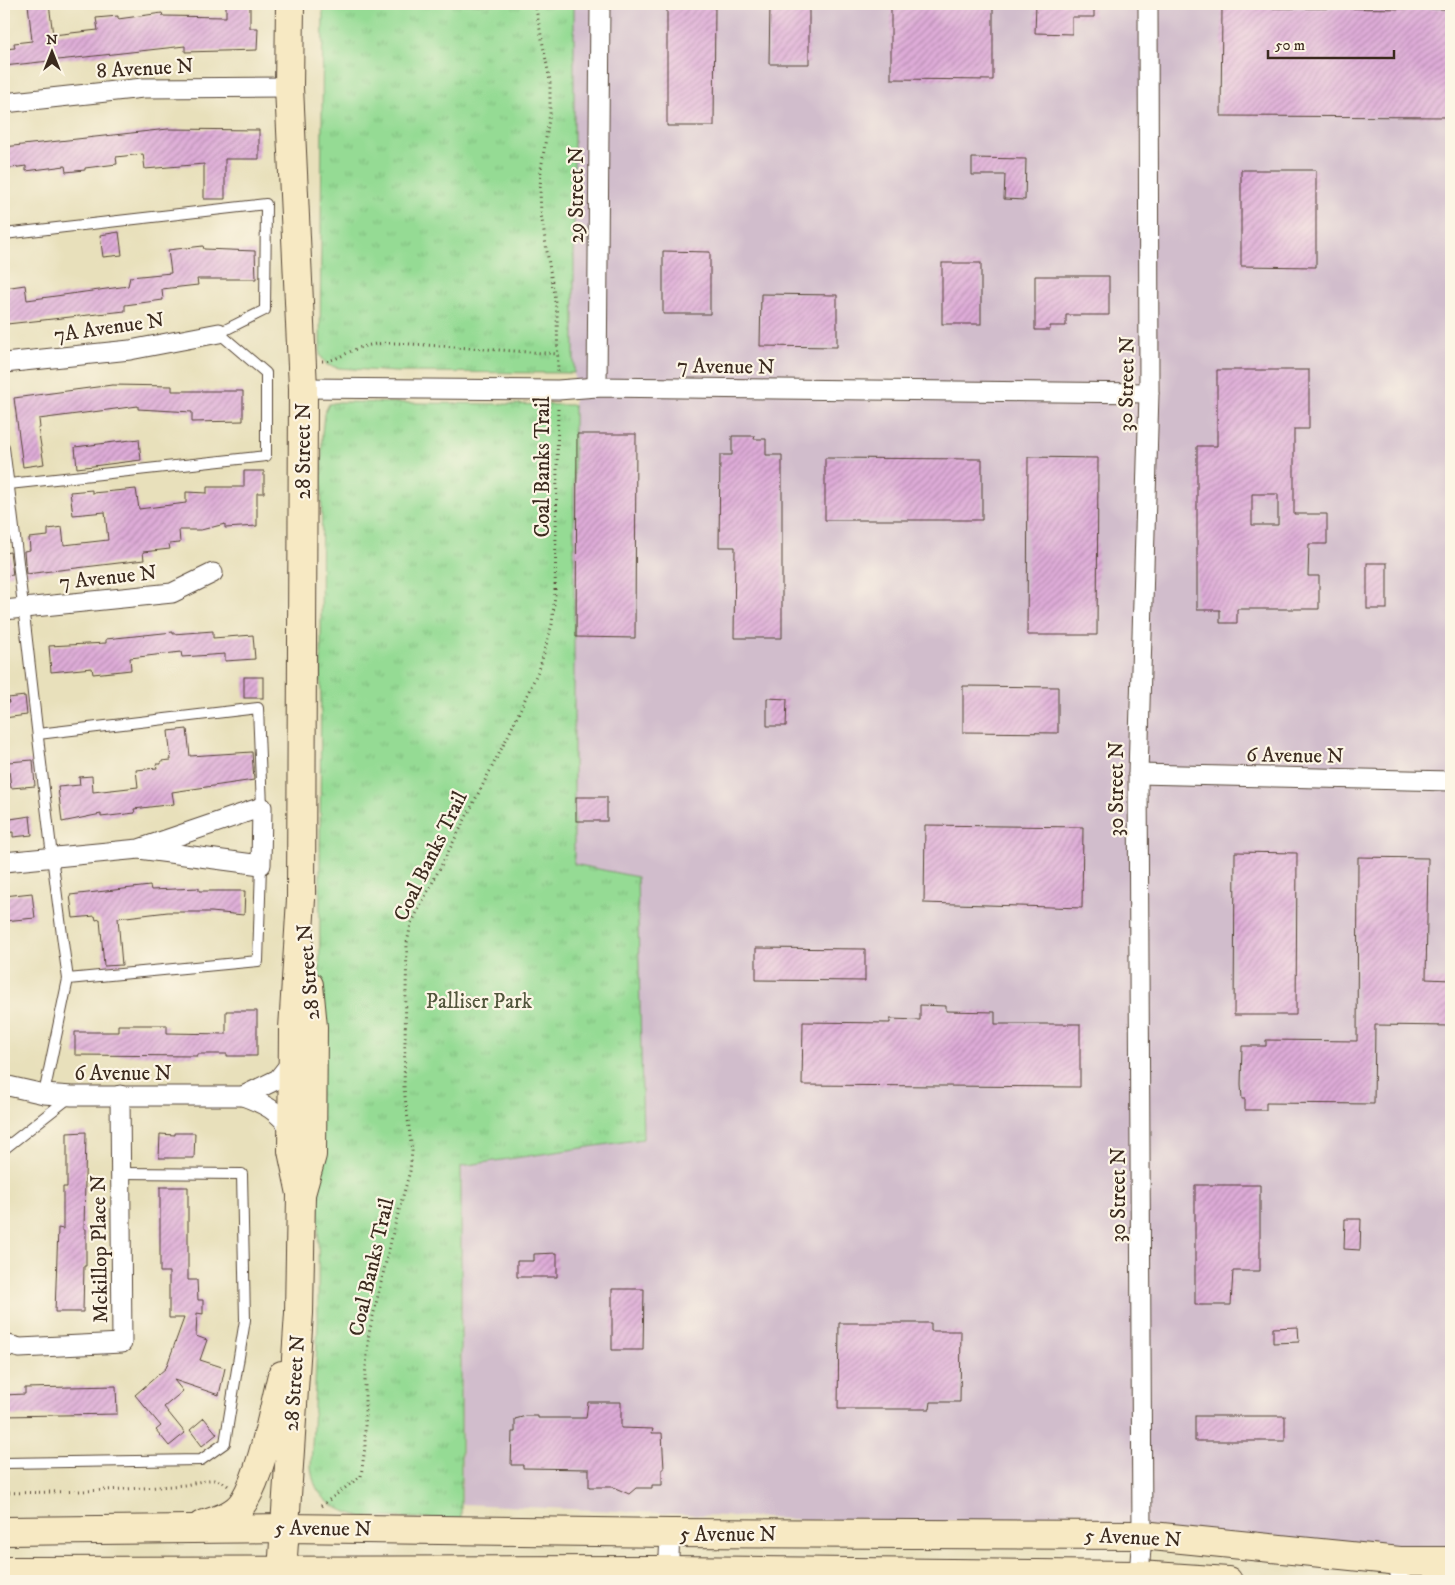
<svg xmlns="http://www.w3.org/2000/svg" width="1455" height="1585" font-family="'IM FELL DW Pica',serif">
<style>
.industrial{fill:#d1bdcc}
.grass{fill:url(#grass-tufts);stroke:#688259}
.building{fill:url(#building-hatch);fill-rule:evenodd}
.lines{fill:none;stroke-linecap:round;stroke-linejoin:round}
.service-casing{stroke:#554536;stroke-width:12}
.minor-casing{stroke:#554536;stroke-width:21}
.secondary-casing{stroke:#554536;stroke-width:30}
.path{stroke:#554536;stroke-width:3;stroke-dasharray:1 4;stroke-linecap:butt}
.service{stroke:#fff;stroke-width:10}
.minor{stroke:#fff;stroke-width:19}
.secondary{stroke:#f7e9c3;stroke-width:28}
.labels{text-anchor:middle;stroke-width:4.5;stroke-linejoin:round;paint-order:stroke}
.street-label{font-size:21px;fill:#3b2a1e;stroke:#fcf5e5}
.park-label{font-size:21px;fill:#52563c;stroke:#fcf5e5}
</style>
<defs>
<pattern id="grass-tufts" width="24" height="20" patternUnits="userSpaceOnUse" patternTransform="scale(1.25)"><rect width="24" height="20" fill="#95db94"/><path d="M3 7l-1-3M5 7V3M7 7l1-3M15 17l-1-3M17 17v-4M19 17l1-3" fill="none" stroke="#81bc7f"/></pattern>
<pattern id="building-hatch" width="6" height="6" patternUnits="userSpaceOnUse" patternTransform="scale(1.25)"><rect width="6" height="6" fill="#deacd8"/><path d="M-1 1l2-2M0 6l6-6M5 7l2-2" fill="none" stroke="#b58caf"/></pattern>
</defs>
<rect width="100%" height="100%" fill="#fcf5e5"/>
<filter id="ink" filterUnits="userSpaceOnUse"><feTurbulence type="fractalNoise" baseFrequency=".02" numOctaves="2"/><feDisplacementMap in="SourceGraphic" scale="10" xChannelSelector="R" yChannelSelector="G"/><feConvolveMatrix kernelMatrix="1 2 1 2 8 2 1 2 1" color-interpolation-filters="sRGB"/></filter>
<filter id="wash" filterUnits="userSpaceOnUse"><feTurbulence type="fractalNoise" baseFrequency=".0096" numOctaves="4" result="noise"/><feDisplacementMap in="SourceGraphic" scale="20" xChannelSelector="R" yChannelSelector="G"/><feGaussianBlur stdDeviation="1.12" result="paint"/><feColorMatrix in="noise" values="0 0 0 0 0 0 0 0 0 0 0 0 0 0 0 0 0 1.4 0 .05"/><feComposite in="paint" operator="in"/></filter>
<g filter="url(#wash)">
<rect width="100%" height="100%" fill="#e8e0bb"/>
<path class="industrial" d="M574,4H1451V1561L1142,1535L462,1504L461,1166L642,1139L574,864Z"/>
<g class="grass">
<path d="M323,4H574V373L395,372L339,368L327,365L320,355Z"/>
<path d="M339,402L574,405V864L637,877L643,1139L461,1166V1519L363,1517C334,1509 314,1499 311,1467L318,1323L322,434L324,414L329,404Z"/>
</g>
<g id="blocks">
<g class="building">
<path d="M28,4H49L53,35L98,30L96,18L118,16V19L162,13L163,16L226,17V4H250V28H258L257,50L185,52V46L4,66V49L15,48L14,43L32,41Z"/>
<path d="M667,4H715L714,126H667Z"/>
<path d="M770,4H809V64H769Z"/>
<path d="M891,4H993V80L891,79Z"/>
<path d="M1036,4H1094V17H1072V34L1035,33Z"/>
<path d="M1222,8L1451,9V117L1221,116Z"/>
<path d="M168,129L259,130V159H225V199H204V164L145,169L143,154L116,157L117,164L85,168V170L66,172L65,166L26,171V166L4,169V147Z"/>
<path d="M972,158L1026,159L1025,200L1004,199L1005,175H972Z"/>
<path d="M1241,170H1316V267L1241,266Z"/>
<path d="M119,232L122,255L103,257L100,235Z"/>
<path d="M203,246L204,249L255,251L256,279H197L198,285L162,289L163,300L125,305V311L7,324L4,288L25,285L27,300L128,286L130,277L171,273L168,250Z"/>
<path d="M663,251L710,252V314H663Z"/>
<rect x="942" y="263" width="39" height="61"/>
<path d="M1035,276H1109V315H1066V326H1050V330H1035Z"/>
<path d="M761,294L837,295V347L760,346Z"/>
<path d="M1217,370H1309V429H1294V514H1327V544H1309L1308,576H1319V609H1237V623H1220V610H1197V446H1217ZM1252,494H1278V525H1252Z"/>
<path d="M112,385L172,386V391H243V421L192,422V412L138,409V406L39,419L40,428H38L44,464L23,467L14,398Z"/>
<path d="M577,434H636L635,638L576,637Z"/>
<path d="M732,436H755L754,439H766V455H782V638H734L735,547H719L720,455H732Z"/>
<path d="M139,439L141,460L77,468L75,447Z"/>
<path d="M1028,457L1098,458L1097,635H1027Z"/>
<path d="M825,458L982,459V520H825Z"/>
<path d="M244,471H264V493H257V526L225,528V524L201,530H179L180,543L169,544L170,549L143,552L144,560L26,574L24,551L30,550L29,538L48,536V529L62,527L64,545L108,540L105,512L73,515L70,492L92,490V493L136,489L139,509L186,503V492L207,493V487H244Z"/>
<path d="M10,552L13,575L4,576V553Z"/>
<rect x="1367" y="563" width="20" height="46"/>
<path d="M213,631V638L253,635L255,659L225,661V654L182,657L181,652L130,658L131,670L93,674L92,668L51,672L49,646L106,643V639L173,632V634Z"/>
<rect x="244" y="677" width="19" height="21"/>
<path d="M963,686L1058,687V733L963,732Z"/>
<path d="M25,696L27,715L4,718V703H9L8,698Z"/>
<path d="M767,698L787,699L786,726H767Z"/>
<path d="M187,729L190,756L252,752L254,780L172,792L174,804L134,809L135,813L101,817V814L62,822L58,787L80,785L79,777L92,776L93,792L138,787L136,770L157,768L156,764H161V761L171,760L168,731Z"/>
<path d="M33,760L35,786L11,788L8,762Z"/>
<rect x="576" y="797" width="31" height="24"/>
<path d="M30,816L32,835L13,837V832L4,833V820Z"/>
<path d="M925,825L1083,827L1082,908L924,903Z"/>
<path d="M1235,852L1297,853L1296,1015H1234Z"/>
<path d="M1358,857L1428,858L1426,979L1451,980V1026L1375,1025L1374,1104L1266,1103V1110H1245V1099H1242L1241,1084L1242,1046H1266V1040L1357,1041Z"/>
<path d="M150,886L151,890L199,888V891H245L244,915L211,912H168L118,918L122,965L104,966L100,919L96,920L95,916L73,918L70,895Z"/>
<path d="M32,893L35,918L4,921V896Z"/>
<path d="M756,948L865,949V981L756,980Z"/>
<path d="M920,1005L946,1006V1011L995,1012V1024H1080V1087L802,1085L803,1022L890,1023V1019L920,1020Z"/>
<path d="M226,1011H257V1056H227V1054H197V1056L75,1055V1032H118V1025H167V1033L226,1034Z"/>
<path d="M86,1132L84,1229H86V1266H84L83,1312H55L58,1228L63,1229V1187H67V1133Z"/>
<path d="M175,1133H195L194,1158H159L160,1134L175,1135Z"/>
<path d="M1195,1185H1260V1271H1233L1231,1305H1195Z"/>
<path d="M160,1187H188V1280H197L198,1300H203V1314L197,1313L196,1336L207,1340L200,1360L225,1368L219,1395L174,1380L183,1391L164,1407L185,1433L169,1446L156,1430L161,1426L135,1395L166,1368L184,1318H169V1272H160Z"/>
<path d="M1345,1219H1361L1360,1250L1344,1249Z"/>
<path d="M557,1253V1277H517V1261H534V1254Z"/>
<path d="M612,1289H644L643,1350H612Z"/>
<path d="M839,1323H931V1331H961L960,1402H931L930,1409H838Z"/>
<path d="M1298,1327L1299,1342L1273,1343V1328Z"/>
<path d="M116,1386L117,1414L4,1416V1395L25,1394V1388Z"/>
<path d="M588,1402H621V1428L653,1429L652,1433H662L664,1469H662V1485H652V1488H636L629,1494L613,1487H589V1469L523,1468V1465H511L512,1432H515V1419L526,1416H538V1418H586Z"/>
<rect x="1195" y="1416" width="90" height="25"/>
<path d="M204,1418L217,1434L202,1446L190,1430Z"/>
</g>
</g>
</g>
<g filter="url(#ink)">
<use href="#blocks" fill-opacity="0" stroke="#554536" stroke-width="1"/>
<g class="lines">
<defs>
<g id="service">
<path d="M4,234L266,204L265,310L219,333L266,373V456L9,484"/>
<path d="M4,448C27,625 43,802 68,979L258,961L261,865"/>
<path d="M38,734L258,708L262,807"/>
<path d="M44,1094L68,979"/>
<path d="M4,1149L70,1097"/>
<path d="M4,1463L201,1460L225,1443L245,1320L242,1174L120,1173"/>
</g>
<g id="minor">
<path d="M4,103L143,88L289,87"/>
<path d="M4,363L130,350L219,333"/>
<path d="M597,387L600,4"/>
<path d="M303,388L558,390L597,387L1149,393"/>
<path d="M4,610L172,593L213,573"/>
<path d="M1138,774L1451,781"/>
<path d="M4,862L139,849L262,807L261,865L139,849"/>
<path d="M4,1085L44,1094L72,1096H243C267,1105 276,1110 292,1130"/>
<path d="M243,1096L278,1079L293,1060"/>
<path d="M4,1344L20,1348L122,1343L120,1095"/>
<path d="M1139,1575L1142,1535L1138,774L1149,393L1148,4"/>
<path d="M668,1580L670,1533"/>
<path d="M1400,1581V1561"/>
</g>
<g id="secondary">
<path d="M290,4L289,87L303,388L301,899L293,1029L292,1151L301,1194"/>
<path d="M202,1525C217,1520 236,1515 244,1501C263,1470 273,1410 282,1375"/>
<path d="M4,1531L285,1528L670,1533L1142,1535L1400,1561H1451"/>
<path d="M4,1571L668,1570L1139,1575L1228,1581"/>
<path d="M282,1572L299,1313L301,1194L312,1155L313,1027L309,985"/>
</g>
</defs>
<use href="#service" class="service-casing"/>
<use href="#minor" class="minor-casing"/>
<use href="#secondary" class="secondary-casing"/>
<g class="path">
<path d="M535,4L550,81V113L541,169L540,190L541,214L557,314L558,374"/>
<path d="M322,361C335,361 344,354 356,349C369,344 382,343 395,343L559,354"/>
<path d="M4,1493C64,1492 124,1490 184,1485C199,1483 215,1474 228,1486"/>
<path d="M321,1506L361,1476L365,1447V1377L369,1333L394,1228L410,1171L412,1151L404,1089L407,943L411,924L508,736L540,667L552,624L555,594L558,407"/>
</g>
<use href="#service" class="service"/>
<use href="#minor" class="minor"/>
<use href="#secondary" class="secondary"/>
</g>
</g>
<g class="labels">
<g class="street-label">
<text transform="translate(145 68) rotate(-3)" y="7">8 Avenue N</text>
<text transform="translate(576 195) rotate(-90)" y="7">29 Street N</text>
<text transform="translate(109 327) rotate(-8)" y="7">7A Avenue N</text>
<text transform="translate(726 366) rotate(1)" y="7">7 Avenue N</text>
<text transform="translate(1126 384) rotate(-89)" y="7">30 Street N</text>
<text transform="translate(303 451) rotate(-90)" y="7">28 Street N</text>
<text transform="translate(542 467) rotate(-90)" y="7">Coal Banks Trail</text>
<text transform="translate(108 577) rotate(-6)" y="7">7 Avenue N</text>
<text transform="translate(1295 755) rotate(1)" y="7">6 Avenue N</text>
<text transform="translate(1116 789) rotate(-90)" y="7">30 Street N</text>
<text transform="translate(430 856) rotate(-64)" y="7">Coal Banks Trail</text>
<text transform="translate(308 972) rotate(-95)" y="7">28 Street N</text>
<text x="123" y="1080">6 Avenue N</text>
<text transform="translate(1118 1195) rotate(-90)" y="7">30 Street N</text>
<text transform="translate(99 1249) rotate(-91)" y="7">Mckillop Place N</text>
<text transform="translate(371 1267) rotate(-77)" y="7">Coal Banks Trail</text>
<text transform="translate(294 1383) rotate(-86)" y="7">28 Street N</text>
<text transform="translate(323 1528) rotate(1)" y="7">5 Avenue N</text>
<text x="728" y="1541">5 Avenue N</text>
<text transform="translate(1133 1537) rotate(3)" y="7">5 Avenue N</text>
</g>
<g class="park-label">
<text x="479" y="1008">Palliser Park</text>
</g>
</g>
<rect width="1455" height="1585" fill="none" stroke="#fcf5e5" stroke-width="20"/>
<g transform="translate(52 52)" stroke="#fcf5e5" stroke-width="4" paint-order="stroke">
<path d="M0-4L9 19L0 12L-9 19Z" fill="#3b2a1e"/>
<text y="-8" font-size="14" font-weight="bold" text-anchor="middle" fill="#3b2a1e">N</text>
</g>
<path d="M1268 50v8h126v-8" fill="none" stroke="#3b2a1e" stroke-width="2.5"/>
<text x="1275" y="50" font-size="15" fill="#3b2a1e" stroke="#fcf5e5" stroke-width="4" paint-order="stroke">50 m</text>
</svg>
